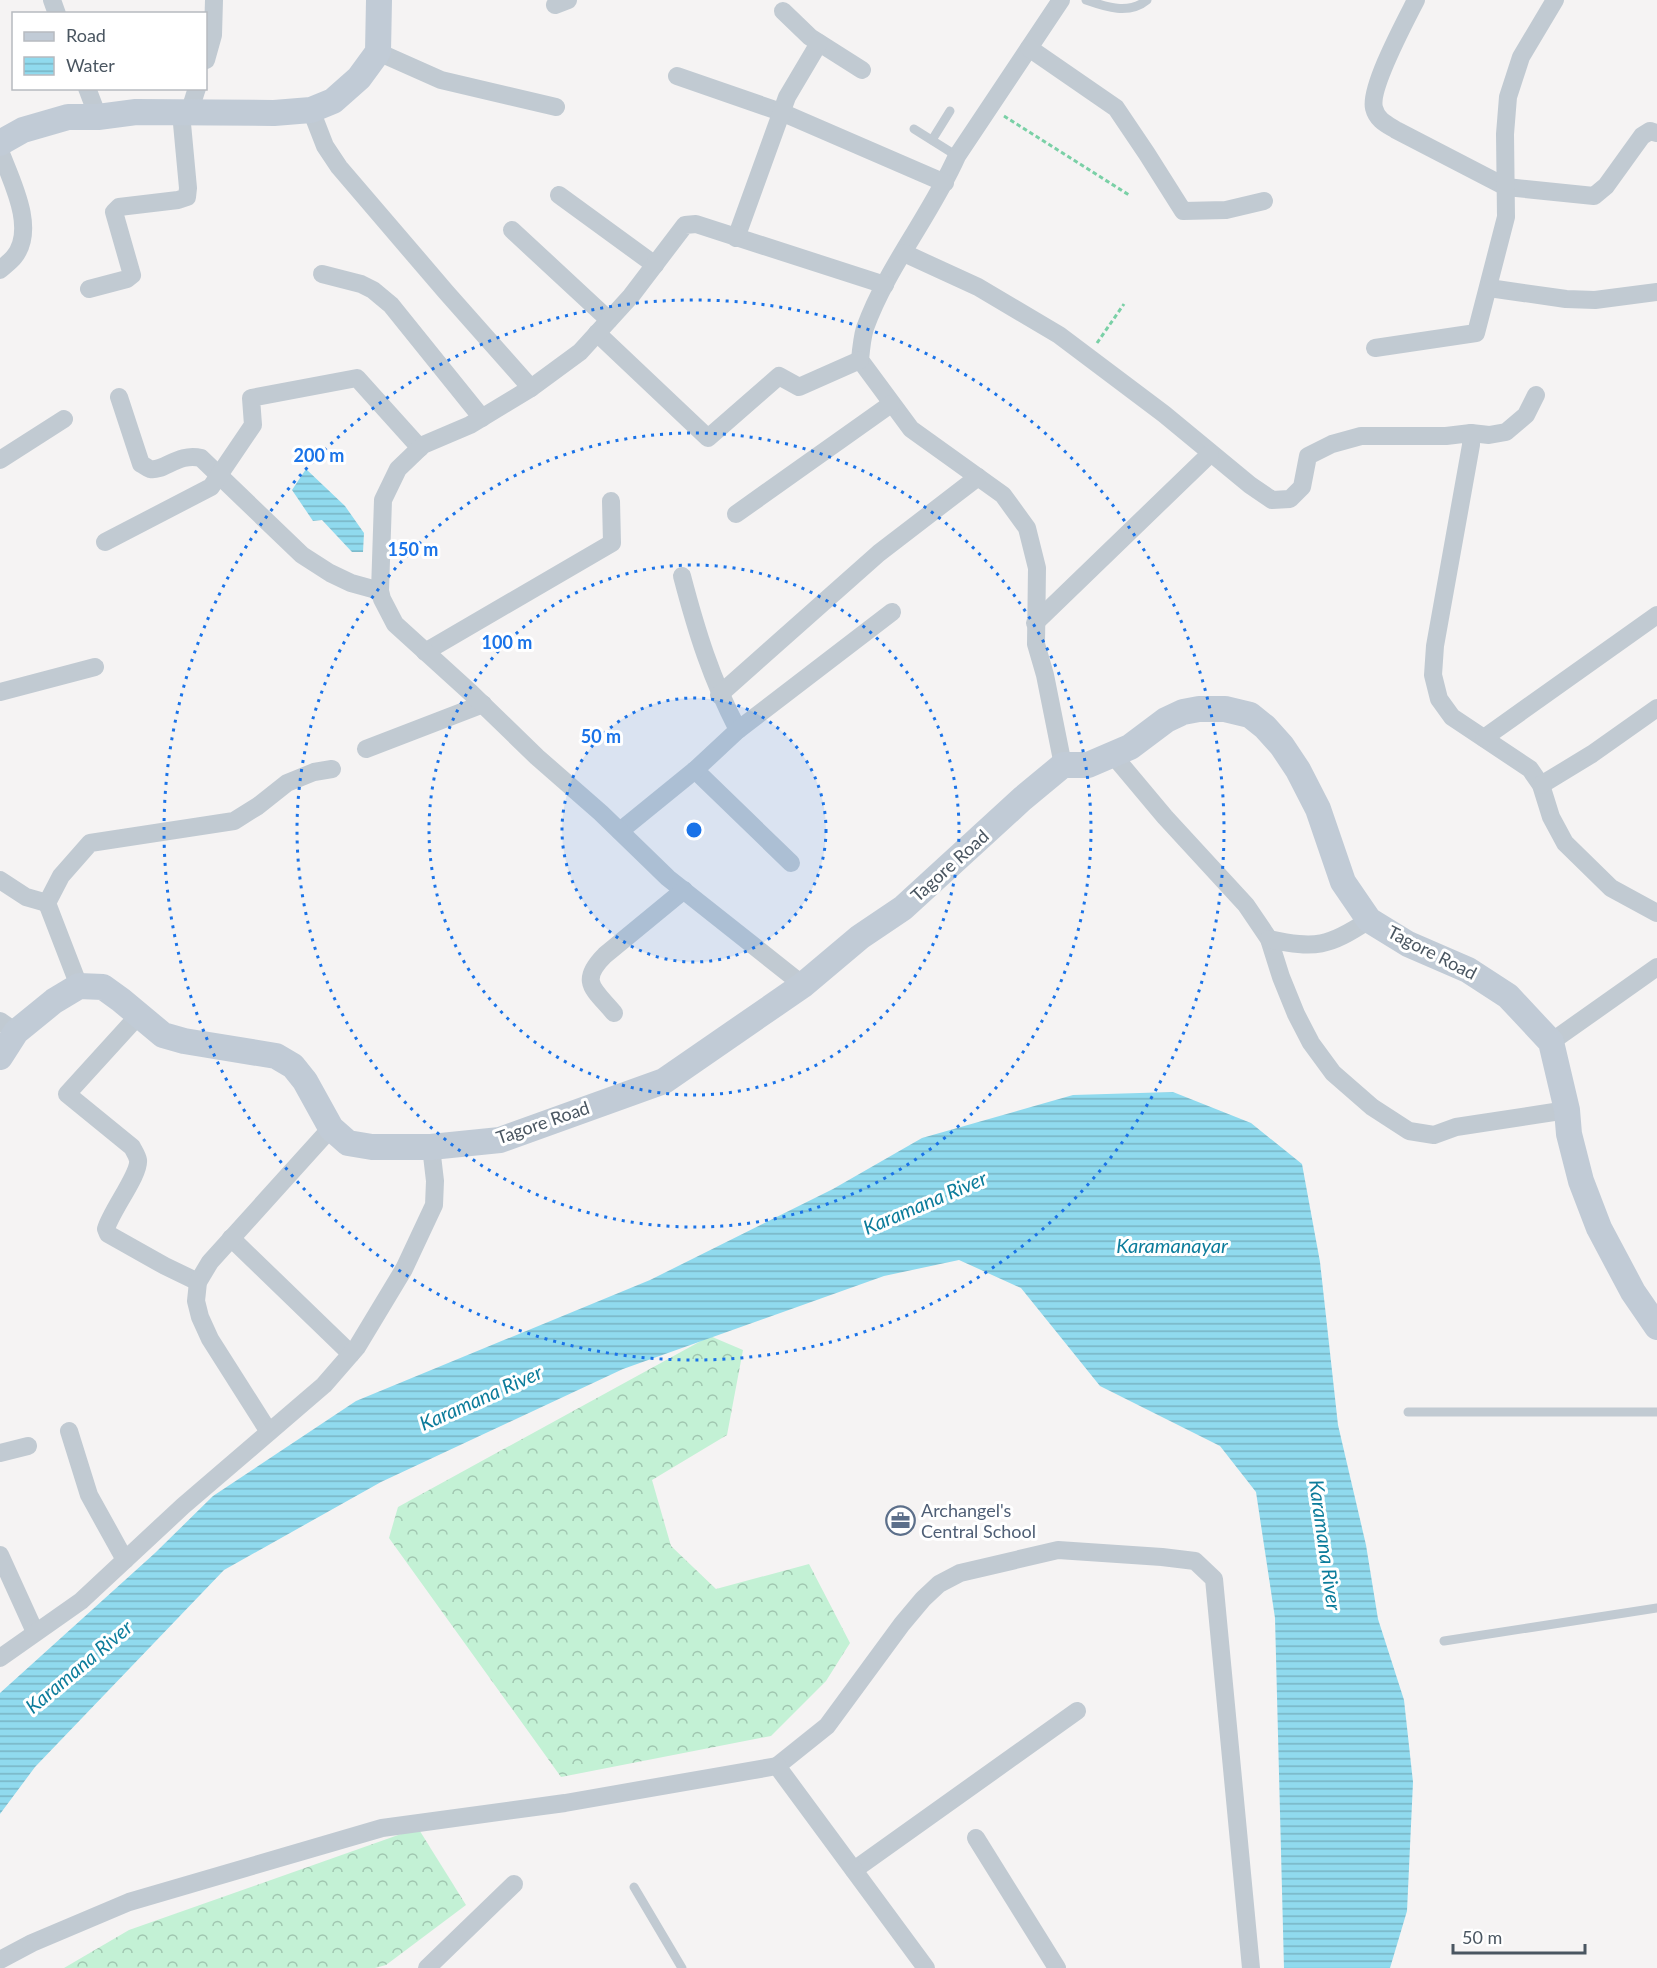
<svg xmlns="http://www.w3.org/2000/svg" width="1657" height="1968" font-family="Lato,sans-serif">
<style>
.forest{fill:url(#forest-crowns)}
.water{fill:url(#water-rules)}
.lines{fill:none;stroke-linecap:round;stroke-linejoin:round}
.path{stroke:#7ad0a6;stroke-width:3;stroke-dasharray:4.5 3;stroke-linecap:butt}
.lane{stroke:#c1cad2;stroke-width:9}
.street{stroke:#c1cad2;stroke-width:18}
.secondary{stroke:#c1cbd6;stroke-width:26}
.ring{fill:none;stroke:#1a73e8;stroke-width:3;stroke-dasharray:3 6}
.labels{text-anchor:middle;stroke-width:6;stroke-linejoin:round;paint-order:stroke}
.street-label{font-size:18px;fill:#4a5661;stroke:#fff}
.service-label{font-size:18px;fill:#4e5e75;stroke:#fff;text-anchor:start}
.water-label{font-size:20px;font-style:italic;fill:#0c7c9b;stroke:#fff}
.centre{fill:#1a73e8;stroke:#fff;stroke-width:3}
.ring-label{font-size:18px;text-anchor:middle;font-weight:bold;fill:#1a73e8;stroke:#fff;stroke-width:6;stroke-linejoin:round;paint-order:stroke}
</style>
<defs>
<pattern id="forest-crowns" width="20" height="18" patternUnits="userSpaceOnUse" patternTransform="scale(1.5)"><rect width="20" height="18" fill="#c3f1d5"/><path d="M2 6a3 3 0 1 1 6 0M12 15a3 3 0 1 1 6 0" fill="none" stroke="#a0c6b0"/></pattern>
<pattern id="water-rules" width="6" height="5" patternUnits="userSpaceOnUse" patternTransform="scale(1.5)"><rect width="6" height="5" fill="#90daee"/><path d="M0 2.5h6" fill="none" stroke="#78b4c4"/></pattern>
</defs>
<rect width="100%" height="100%" fill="#f5f3f3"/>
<g class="forest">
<path d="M710,1336L743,1350L727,1435L652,1480L671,1546L716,1589L809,1564L850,1643L826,1681L771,1736L561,1777L389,1538L398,1507Z"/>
<path d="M418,1828L466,1905L386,1965L375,1968H64L129,1930Z"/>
</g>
<g class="water">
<path d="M306,469L345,506L364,533L363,552H352L322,520L313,521L292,490Z"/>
<path d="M1173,1092L1251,1123L1302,1164L1320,1262L1338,1425L1366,1545L1378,1619L1404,1700L1413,1782L1407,1911L1390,1968H1284L1275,1618L1256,1492L1220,1446L1100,1386L1021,1288L959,1260L884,1276L623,1369L381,1482L224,1570L35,1767L0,1814V1693L155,1553L213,1496L356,1401L650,1280L833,1189L922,1138L1073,1095Z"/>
</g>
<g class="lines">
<g class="path">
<path d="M1004,116L1129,195"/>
<path d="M1097,343L1124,304"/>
</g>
<g class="lane">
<path d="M1086,0C1106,7 1129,15 1147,0"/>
<path d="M914,129L957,156"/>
<path d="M932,140L950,111"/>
<path d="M1408,1412H1657"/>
<path d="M1444,1641L1657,1608"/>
<path d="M634,1887L682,1968"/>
</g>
<g class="street">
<path d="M52,0L57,14"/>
<path d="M1061,0L957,156C931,215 887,267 865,328C862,338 861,349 860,360L911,429L1003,495L1027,528L1037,568L1036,644L1045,675L1063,765"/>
<path d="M1416,0C1406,20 1369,88 1374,108C1377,120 1386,124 1396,130L1506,187L1594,196L1606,186L1642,136L1650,131L1657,133"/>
<path d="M555,5L568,0"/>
<path d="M783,11L810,37L862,70"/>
<path d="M1029,48L1116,108L1147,154L1183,211L1226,210L1264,201"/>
<path d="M378,52L441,80L556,107"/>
<path d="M206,60L213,35L214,0"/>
<path d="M677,76L781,112L945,183"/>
<path d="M87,88L98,117"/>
<path d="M311,110L325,146L339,167L446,292L531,388"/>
<path d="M189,113L197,88"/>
<path d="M0,151C11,180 37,229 14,257C10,262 4,266 0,270"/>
<path d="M559,195L655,265"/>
<path d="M512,230L609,320"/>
<path d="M736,238L787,97L819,43"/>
<path d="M904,253L978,287L1059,335L1164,414L1250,485L1272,500L1290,499L1302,487L1308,456L1332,444L1361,436H1446L1471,433L1489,435L1506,432L1526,415L1536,395"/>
<path d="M322,274L361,284L373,290L391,305L482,418"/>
<path d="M1489,288L1566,299L1595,300L1657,292"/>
<path d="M89,289L127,279L132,275L114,212L119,207L178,200L187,197L188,188L181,113"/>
<path d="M597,333L708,438L779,376L799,387L860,360"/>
<path d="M1375,348L1476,333L1506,217L1505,134L1508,97L1521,57L1555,0"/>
<path d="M119,397L141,464C144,465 147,468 150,469C163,472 179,452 201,458L302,555L330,573L351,583L380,591"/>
<path d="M1471,433V445L1435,646L1433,675L1439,699L1452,717L1530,769L1541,785L1551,817L1565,843L1611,888L1657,913"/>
<path d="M0,460L64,419"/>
<path d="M736,514L891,404"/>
<path d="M105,542L211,487L253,425L251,398L357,378L420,448"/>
<path d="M682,576C697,633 711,678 738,730"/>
<path d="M1035,623L1210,454"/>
<path d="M425,652L612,543L611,501"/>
<path d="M0,692L95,667"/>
<path d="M719,695L879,553L978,477"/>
<path d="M1484,738L1657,615"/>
<path d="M366,749L483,704"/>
<path d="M1113,755L1165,817L1246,905L1269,939L1281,977L1296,1014L1311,1043L1333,1073L1372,1107L1409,1131L1434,1135L1456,1127L1567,1110"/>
<path d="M695,770L791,863"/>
<path d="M1541,785L1592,754L1657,708"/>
<path d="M620,831L695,770L738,730L892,612"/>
<path d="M0,880L26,897L47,903"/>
<path d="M1269,939C1316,949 1328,947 1369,920"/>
<path d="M803,985L668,878L601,813L537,757L471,693L395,624L382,599L380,591L383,500L398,469L423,445L470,425L531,388L580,352L631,296L685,225L696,224L885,285"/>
<path d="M79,986L47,903L61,876L90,843L234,821L258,806L287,783L314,772L332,769"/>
<path d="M614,1013C594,989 578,982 605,955L684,890"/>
<path d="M138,1016L67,1094L132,1147C134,1151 137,1155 138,1160C140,1174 111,1211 106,1229L108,1234L165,1266L198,1282"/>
<path d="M0,1021L16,1032"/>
<path d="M1551,1042L1657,967"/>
<path d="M231,1238L351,1354"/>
<path d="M69,1431L89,1495L125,1560"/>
<path d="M269,1432L210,1339L200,1317L196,1301L198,1282L210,1262L331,1128"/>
<path d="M0,1453L28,1446"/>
<path d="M0,1555L35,1632"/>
<path d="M0,1658L81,1601L183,1506L324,1385L357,1347L404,1269L434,1205L435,1181L431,1147"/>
<path d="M777,1766L827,1726L902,1624L923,1599L939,1584L960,1573L1058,1550L1162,1557L1195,1561L1214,1579L1251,1968"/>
<path d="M976,1838L1057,1968"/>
<path d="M854,1870L1077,1711"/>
<path d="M0,1960L32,1943L129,1902L382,1828L565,1803L777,1766L926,1968"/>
<path d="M427,1968L514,1884"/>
</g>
<g class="secondary">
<path d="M0,143L23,130L68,117H98L136,112L274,113L311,110L333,101L359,78L378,52L379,0"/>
<path d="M0,1057L16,1032L54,1001L79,986L103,987L121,1000L163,1035L184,1041L276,1056L293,1066L305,1081L331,1128L348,1143L372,1147H431L500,1140L664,1081L803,985L860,937L903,908L1022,799L1063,765H1088L1130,747L1166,720L1183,712L1199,709H1225L1250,715L1265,727L1282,746L1298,770L1318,809L1343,882L1369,920L1408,944L1468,970L1508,996L1551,1042L1567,1110L1569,1134L1581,1181L1599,1228L1633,1292L1657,1327"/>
</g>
</g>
<circle cx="694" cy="830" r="132" fill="#1a73e8" fill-opacity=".12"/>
<g class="ring">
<circle cx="694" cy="830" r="132"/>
<circle cx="694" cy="830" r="265"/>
<circle cx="694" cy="830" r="397"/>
<circle cx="694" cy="830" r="530"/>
</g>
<defs>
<symbol id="office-ring" viewBox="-11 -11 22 22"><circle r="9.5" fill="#fff" stroke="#5c6f8a" stroke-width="1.5"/><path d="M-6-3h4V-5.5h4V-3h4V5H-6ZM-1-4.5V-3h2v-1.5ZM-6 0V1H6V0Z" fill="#5c6f8a"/></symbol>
</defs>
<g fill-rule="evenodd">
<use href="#office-ring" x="884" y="1504" width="33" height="33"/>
</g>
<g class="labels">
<g class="street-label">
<text transform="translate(950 866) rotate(-42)" y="6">Tagore Road</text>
<text transform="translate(1432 953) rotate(27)" y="6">Tagore Road</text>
<text transform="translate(543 1123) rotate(-19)" y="6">Tagore Road</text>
</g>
<g class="service-label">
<text x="921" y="1517">Archangel's<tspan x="921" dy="21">Central School</tspan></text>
</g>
<g class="water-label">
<text transform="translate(925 1203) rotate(-23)" y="7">Karamana River</text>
<text x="1172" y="1253">Karamanayar</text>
<text transform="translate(481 1398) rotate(-24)" y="7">Karamana River</text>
<text transform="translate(1325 1545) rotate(82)" y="7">Karamana River</text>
<text transform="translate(79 1667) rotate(-40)" y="7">Karamana River</text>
</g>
</g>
<circle cx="694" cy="830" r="9" class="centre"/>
<g class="ring-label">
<text x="319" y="462">200 m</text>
<text x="413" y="556">150 m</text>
<text x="507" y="649">100 m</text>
<text x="601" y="743">50 m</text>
</g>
<rect x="12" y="12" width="195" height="78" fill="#ffffff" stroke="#b7bbc0" stroke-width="1.5"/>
<rect x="24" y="32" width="30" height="9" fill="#c1cbd6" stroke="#b7bbc0" stroke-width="1.5"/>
<text x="66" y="42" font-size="18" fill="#4a5661">Road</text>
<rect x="24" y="57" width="30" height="18" fill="url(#water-rules)" stroke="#b7bbc0" stroke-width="1.5"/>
<text x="66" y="72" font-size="18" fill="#4a5661">Water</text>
<path d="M1453 1944v9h132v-9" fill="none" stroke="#4a5661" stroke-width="3"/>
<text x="1462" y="1944" font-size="18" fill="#4a5661" stroke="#ffffff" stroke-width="4.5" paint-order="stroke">50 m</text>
</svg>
